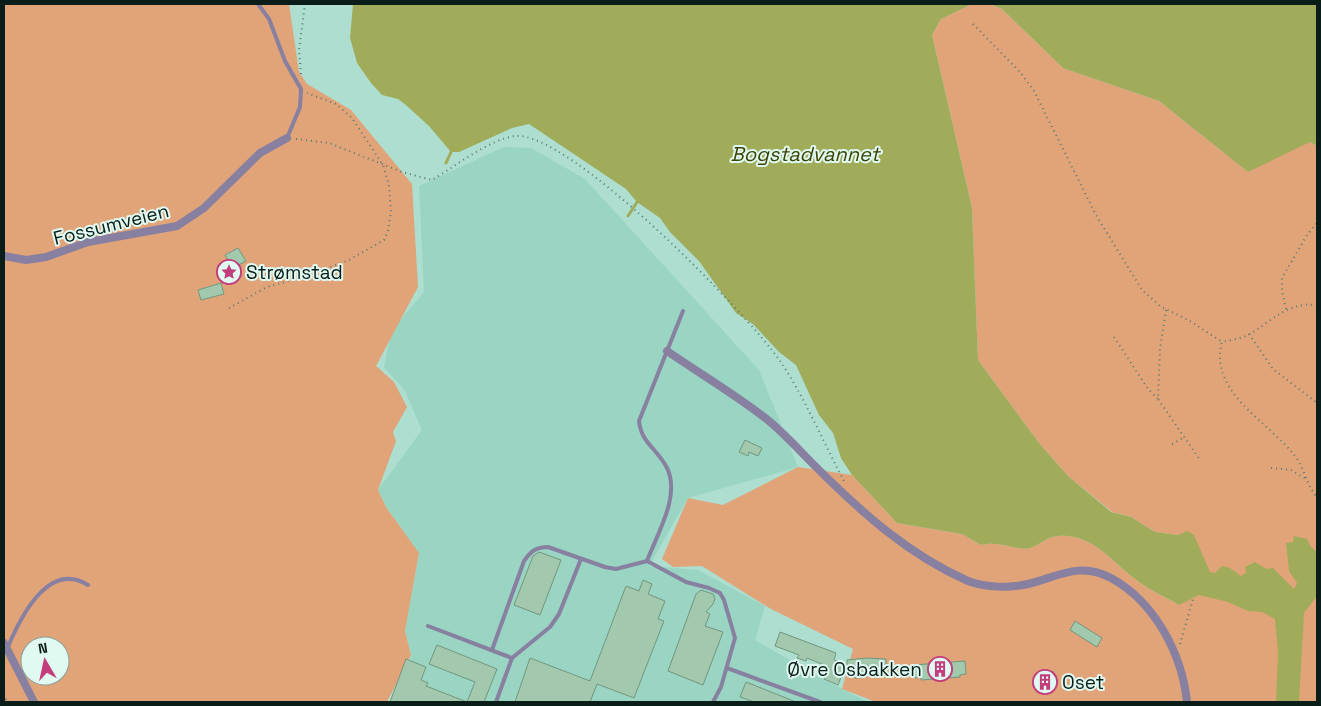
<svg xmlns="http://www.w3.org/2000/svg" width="1321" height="706" font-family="'Space Grotesk',sans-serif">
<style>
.built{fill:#9ad4c3}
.green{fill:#e1a378;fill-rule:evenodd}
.water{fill:#a1ac5a}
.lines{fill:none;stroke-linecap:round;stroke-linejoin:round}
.stream{stroke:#a1ac5a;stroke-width:3}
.building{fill:#a2c8ae;stroke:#72977e}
.path{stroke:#597a71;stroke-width:2;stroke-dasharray:1 4;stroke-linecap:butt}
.service{stroke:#8780a0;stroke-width:4}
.minor{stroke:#8780a0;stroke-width:8}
.labels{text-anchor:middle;stroke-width:4;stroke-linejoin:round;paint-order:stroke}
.street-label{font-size:19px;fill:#0a1d19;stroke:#e0f9f1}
.poi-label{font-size:19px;fill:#0a1d19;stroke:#e0f9f1;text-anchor:start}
.water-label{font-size:20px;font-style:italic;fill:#3c4200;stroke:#e0f9f1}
</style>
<rect width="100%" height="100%" fill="#addecf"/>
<path class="built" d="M504,147L531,148L585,179L759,370L798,467L688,498L649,566L698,570L765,606L755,640L819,677L868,702H396L411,655L405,631L419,553L386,507L378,490L422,430L405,391L384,367L391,331L424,292L419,186Z"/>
<g class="green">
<path d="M4,4H289L299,72L307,84L351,110L412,184L418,287L376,366L394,382L407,407L393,432L396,441L378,490L386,507L419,553L405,631L411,655L387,702H4ZM30,646H60V676H30Z"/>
<path d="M972,4H990L1002,9L1063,68L1159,101L1248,172L1290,148L1310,142L1317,146V702H876L842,689L853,649L771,609L702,566L673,567L662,559L688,498L723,505L798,467L852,475L897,523L962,534L981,545C999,540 1017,551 1030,548C1040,545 1048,536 1058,536C1094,533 1113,564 1139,582C1151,591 1166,597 1179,605L1178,535L1155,532L1131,517L1112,512L1068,476L1039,443L978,360L972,208L932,35L941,19Z"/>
</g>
<g class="water">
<path d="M353,4H972L941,19L932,35L972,208L978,360L1039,443L1068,476L1111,512L1131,517L1155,532L1178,535L1187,531L1194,535L1210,572L1215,573L1222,566L1230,568L1241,576L1246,573L1245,567L1255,562L1267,569L1273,568L1294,589L1297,583L1289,571L1286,543L1293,542L1294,536L1307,539L1311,547L1317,552V596L1304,613L1299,702H1276L1278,652L1275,619L1262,612L1248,611L1228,602L1199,595L1179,605C1166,597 1151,591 1139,582C1113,564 1094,533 1058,536C1048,536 1040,545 1030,548C1017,551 999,540 981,545L962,534L897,523L852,475L841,458L833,433L819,415L796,365L779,352L753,324L736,313L699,261L670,232L660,218L637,202L626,189L529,124L512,128L459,152H451L429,126L406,105L398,99L382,95L371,83L357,63L350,38Z"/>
<path d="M990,4H1317V146L1310,142L1248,172L1159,101L1063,68L1002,9Z"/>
</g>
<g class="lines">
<g class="stream">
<path d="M446,163L451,152"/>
<path d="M628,216L637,202"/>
</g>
</g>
<g class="building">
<path d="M238,248L246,261L233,268L225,255Z"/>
<path d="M221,283L224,294L201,300L198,290Z"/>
<path d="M745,440L762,448L758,456L749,452L748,456L739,452Z"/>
<path d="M539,552L561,560L540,615L514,605L533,556Z"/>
<path d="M643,580L652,584L648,594L665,601L658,619L664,621L634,698L597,684L590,702H515L530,658L590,681L626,586L639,591Z"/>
<path d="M701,590L713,594L715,599L713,604L706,612L710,614L705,626L723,632L703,685L668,671L696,594Z"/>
<path d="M1075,621L1102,638L1097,647L1070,630Z"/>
<path d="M780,632L836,653L834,660L846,664L838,685L824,679L829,667L807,658L806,661L797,658L799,655L775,646Z"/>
<path d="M437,645L497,669L484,702H467L475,682L429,664Z"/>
<path d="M866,658L886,659V666H866L867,677L855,678L854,666L847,665V660Z"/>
<path d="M406,659L426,667L421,680L428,683L426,686L467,702H390Z"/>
<path d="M965,661L966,674L960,675V677L921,680V677L915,678L914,665Z"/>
<path d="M1047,670L1048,674L1053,671L1058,682L1037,692L1032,681L1037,678L1036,675Z"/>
<path d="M746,682L796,702H754L740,697Z"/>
</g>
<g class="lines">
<g class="path">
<path d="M973,24L1020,72L1034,91L1096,215L1142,290L1160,306L1190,321L1222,342"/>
<path d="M301,74L299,50L305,4"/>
<path d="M296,139L329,143L402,172L432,180C454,167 490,139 515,136C570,131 748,314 780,361C805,398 823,442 844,481"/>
<path d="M1317,305C1286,302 1273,321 1248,335C1240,339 1230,340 1222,342C1208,392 1269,422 1295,456C1305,469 1306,485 1317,497"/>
<path d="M229,308L267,287L306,276L349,260L384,240L388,231L391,212L389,185L383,165L352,118L336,104L307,93"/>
<path d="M1286,309L1282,291V278L1307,235L1317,223"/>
<path d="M1166,310L1160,349L1158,399L1200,460"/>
<path d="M1249,334L1273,369L1317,403"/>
<path d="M1114,337L1148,389L1158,399"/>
<path d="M1172,444L1183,438"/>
<path d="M1271,468L1291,470L1306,479"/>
<path d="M1180,644L1193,599"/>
<path d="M4,694L7,702"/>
</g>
<g class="service">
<path d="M258,4L269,19L285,61L301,89L300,107L287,138"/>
<path d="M647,561C657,534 682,494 666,466C656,448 641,442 639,421L683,311"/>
<path d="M428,626L512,658"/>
<path d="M7,649C20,618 48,560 88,585"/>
<path d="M492,650L524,561C531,551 536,547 548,547L605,567L616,569L647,561L686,582L709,588L720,593L724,600L735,638L721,687L713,702"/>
<path d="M727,668L820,702"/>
<path d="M496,702L512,658L550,627L559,614L581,559"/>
</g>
<g class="minor">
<path d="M4,256L26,260L46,257L88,242L177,226L204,208L260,153L287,138"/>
<path d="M667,351C699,373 733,393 764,417C781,430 797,448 813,464C860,511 907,554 968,581C986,588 1010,588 1028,584C1057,577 1080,561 1111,578C1155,602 1182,654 1187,702"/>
<path d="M4,643L34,702"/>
</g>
</g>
<defs>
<symbol id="sight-ring" viewBox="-11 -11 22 22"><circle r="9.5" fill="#e0f9f1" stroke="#c33c7c" stroke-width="1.5"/><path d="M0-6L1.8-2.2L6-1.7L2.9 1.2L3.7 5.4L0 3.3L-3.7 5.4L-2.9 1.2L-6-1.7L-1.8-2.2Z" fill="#c33c7c"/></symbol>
<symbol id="building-ring" viewBox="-11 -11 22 22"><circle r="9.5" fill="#e0f9f1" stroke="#c33c7c" stroke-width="1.5"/><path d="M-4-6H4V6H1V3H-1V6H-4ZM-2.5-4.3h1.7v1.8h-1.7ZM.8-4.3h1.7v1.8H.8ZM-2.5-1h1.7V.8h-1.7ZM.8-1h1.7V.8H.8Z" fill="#c33c7c"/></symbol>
</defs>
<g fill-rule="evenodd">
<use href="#sight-ring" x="215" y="258" width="28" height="28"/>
<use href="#building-ring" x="926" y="655" width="28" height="28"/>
<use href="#building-ring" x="1031" y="668" width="28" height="28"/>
</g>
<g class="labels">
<g class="street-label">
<text transform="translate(111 224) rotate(-14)" y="7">Fossumveien</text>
</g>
<g class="poi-label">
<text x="246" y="279">Strømstad</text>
<text x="922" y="676" text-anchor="end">Øvre Osbakken</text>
<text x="1062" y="689">Oset</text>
</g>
<g class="water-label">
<text x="805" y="161">Bogstadvannet</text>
</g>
</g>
<rect width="1321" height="706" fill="none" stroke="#0a1d19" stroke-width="10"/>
<g transform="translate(45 661) rotate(351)"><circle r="24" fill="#e0f9f1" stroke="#8aa19b"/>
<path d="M0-4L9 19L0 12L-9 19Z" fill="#c33c7c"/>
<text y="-8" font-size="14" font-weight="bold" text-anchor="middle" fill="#0a1d19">N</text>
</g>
</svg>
